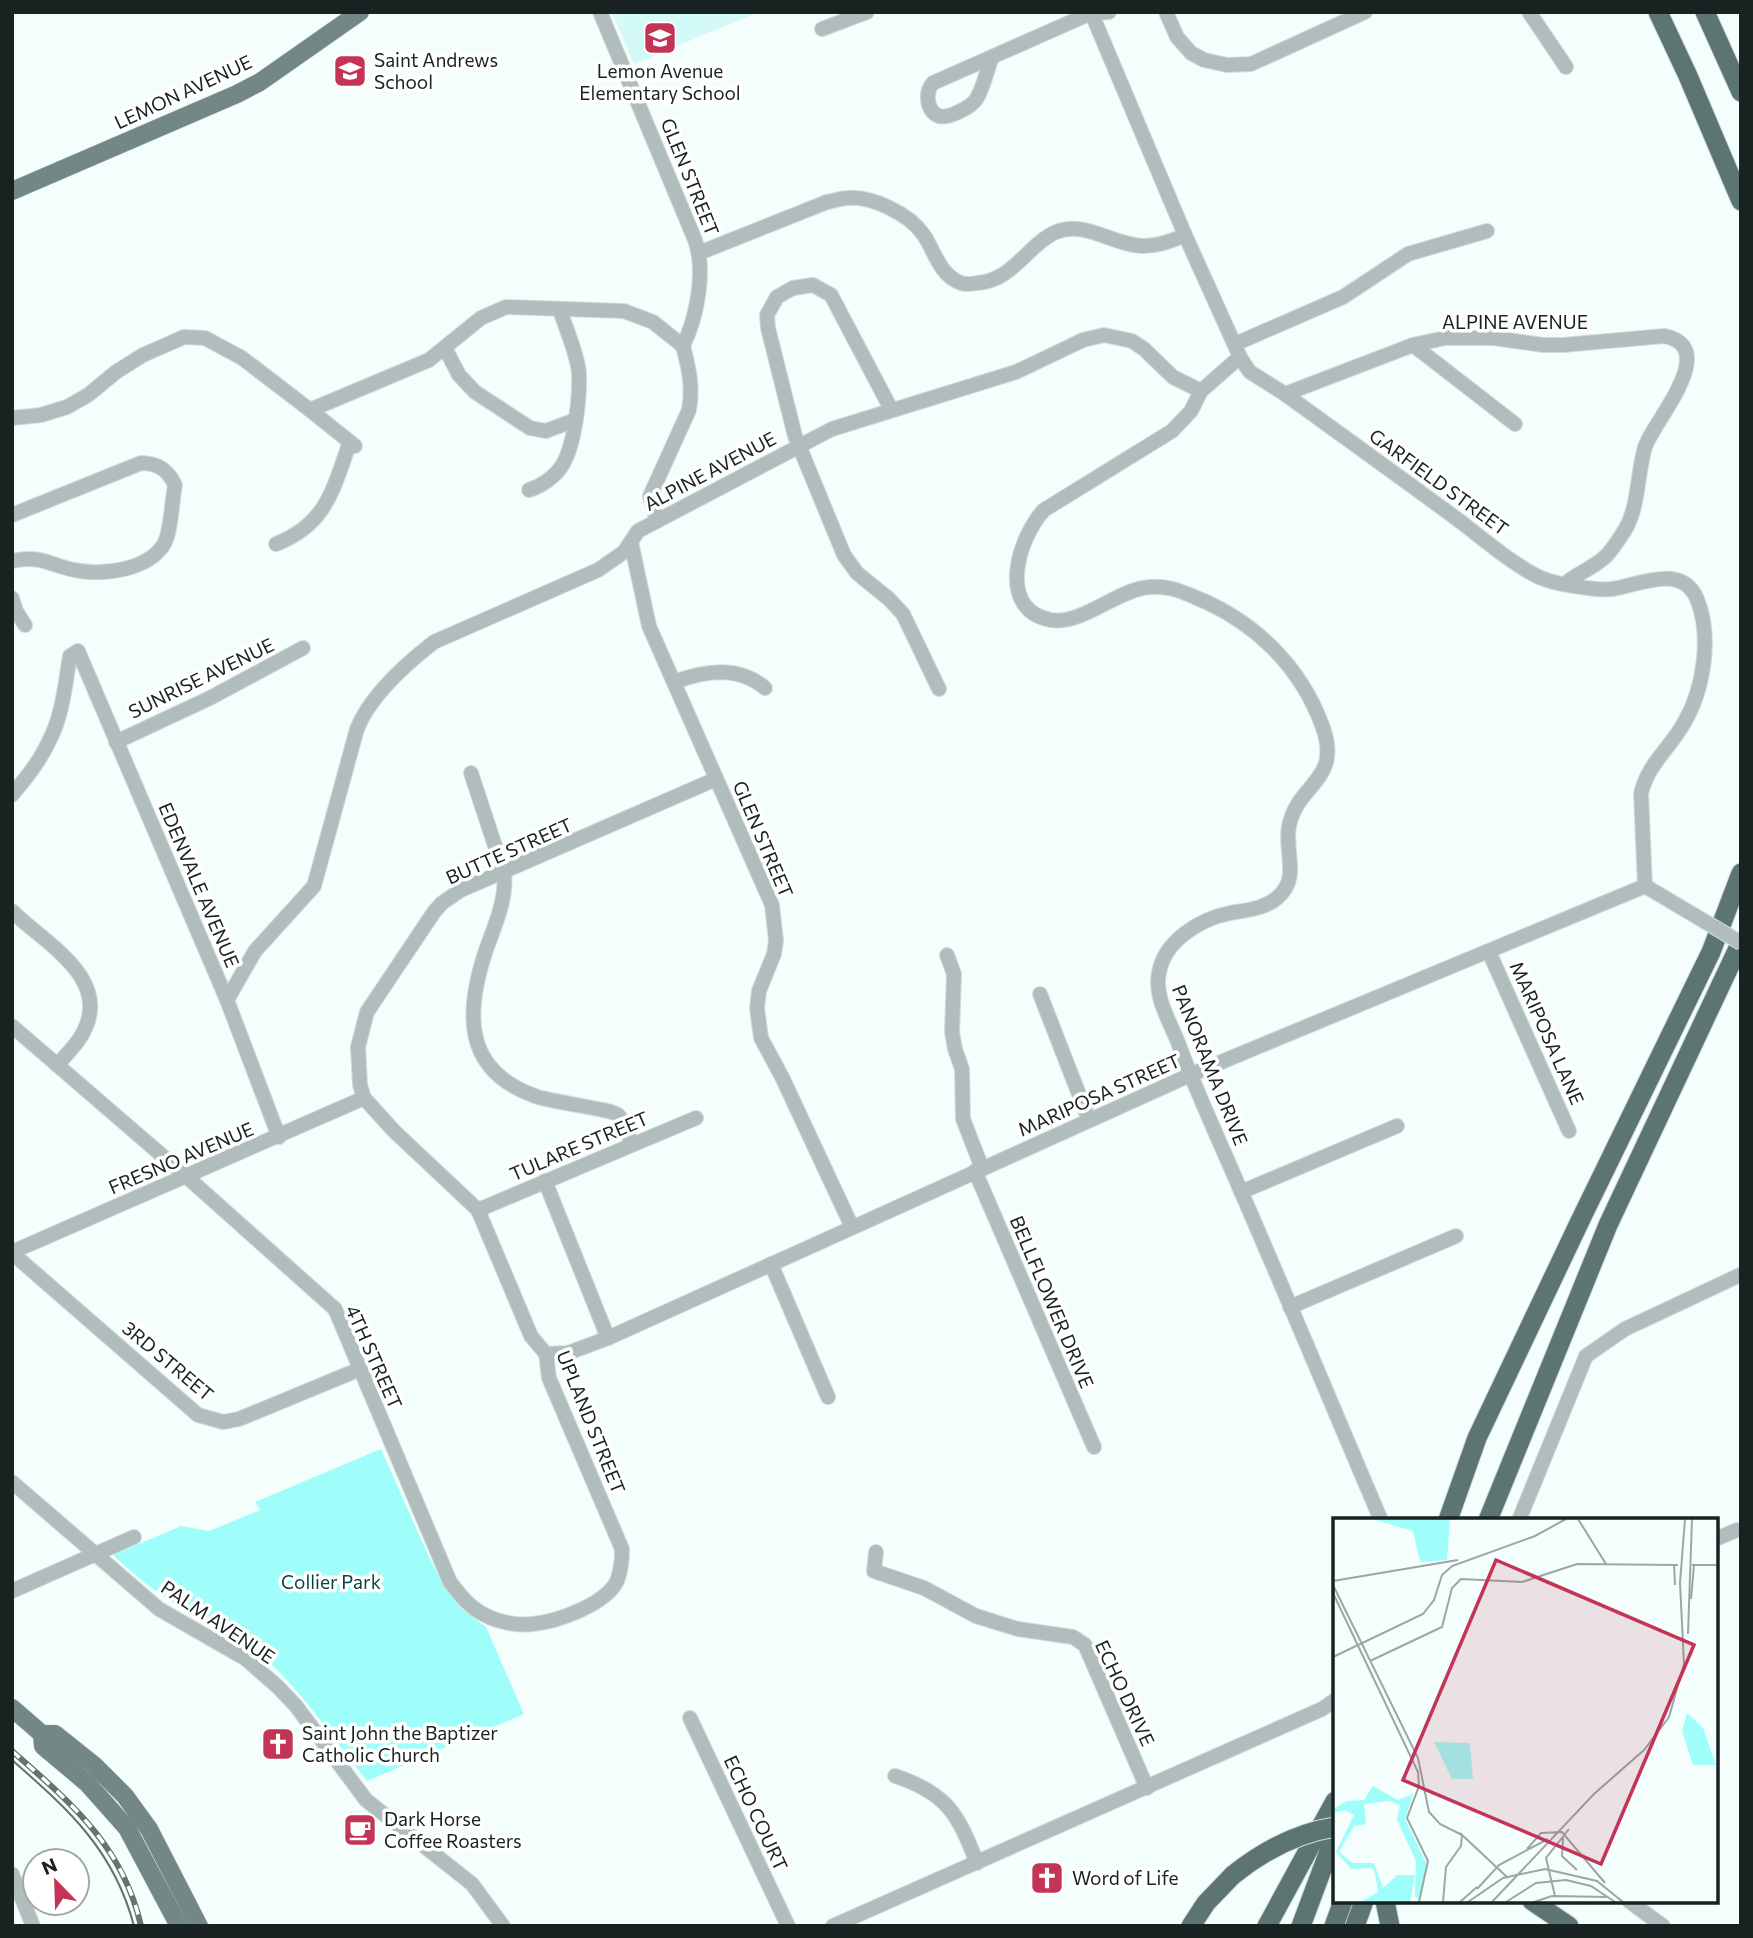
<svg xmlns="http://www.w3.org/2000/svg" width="1753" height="1938" font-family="Commissioner,sans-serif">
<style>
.built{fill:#d4faf7}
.green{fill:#9ffef9}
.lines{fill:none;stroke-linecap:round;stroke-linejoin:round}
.minor-casing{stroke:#d0dbda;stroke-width:16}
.major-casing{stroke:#d0dbda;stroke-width:19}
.highway-casing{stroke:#d0dbda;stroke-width:21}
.minor{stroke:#b1bcbc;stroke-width:14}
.major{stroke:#738886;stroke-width:18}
.highway{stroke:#5c7573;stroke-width:19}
.tram{stroke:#667170;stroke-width:2}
.rail-casing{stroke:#667170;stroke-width:6}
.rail{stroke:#fff;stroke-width:3.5;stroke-dasharray:10;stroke-linecap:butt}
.minor-bridge-casing{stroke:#d0dbda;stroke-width:16;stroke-linecap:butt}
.highway-bridge-casing{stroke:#d0dbda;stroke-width:21;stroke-linecap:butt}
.minor-bridge{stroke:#b1bcbc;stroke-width:14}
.highway-bridge{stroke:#5c7573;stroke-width:19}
.labels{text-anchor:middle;stroke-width:7;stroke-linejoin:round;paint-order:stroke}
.poi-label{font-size:19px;fill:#182221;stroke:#fff;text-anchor:start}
.street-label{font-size:19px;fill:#182221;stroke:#fff}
.park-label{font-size:19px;fill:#044645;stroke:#fff}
.inset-road{fill:none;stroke:#9ba6a5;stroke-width:2}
.view{fill:#c33456;fill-opacity:0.15;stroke:#c33456;stroke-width:3.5}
.inset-edge{fill:none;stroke:#182221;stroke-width:3.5}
</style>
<rect width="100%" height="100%" fill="#f3fefd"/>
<path class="built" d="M612,12H759L634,64Z"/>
<path class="green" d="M381,1449L428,1555L447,1591L462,1609L486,1627L524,1714L367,1781C331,1737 300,1686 255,1650C237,1635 215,1628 195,1616C165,1599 138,1579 113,1555L181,1526L209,1531L260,1510L255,1502Z"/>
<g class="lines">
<defs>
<g id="minor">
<path d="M600,12L695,240C706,271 697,317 683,346C689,369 693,386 689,410L650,496L657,521"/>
<path d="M1091,12L1185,235L1241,359L1250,372L1285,394C1344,437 1403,479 1461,522C1482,538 1521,571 1544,579C1555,584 1600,591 1612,589C1639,585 1682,563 1697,599C1712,636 1704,689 1684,723C1670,748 1647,765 1641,794L1645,886"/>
<path d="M1166,12L1177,37L1191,53L1204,60L1227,65L1251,64L1365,12"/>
<path d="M1529,12L1566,67"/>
<path d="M822,29L867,12"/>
<path d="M992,57C987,70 984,86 977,98C973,106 949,119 939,116C926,111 925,92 933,83L1091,13L1109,12"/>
<path d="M699,253L827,202C834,201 841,198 848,198C872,196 909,214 923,234C935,251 939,275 961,283C966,285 972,284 977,283C1013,281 1028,244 1056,232C1086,220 1114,246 1144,246C1159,246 1172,241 1185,235"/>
<path d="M1235,344L1343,297L1408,254L1487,231"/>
<path d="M1413,345L1515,424"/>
<path d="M445,348L459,375L475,392L530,428L546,431L575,420"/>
<path d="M1241,359L1234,362L1201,391L1191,411L1172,431L1044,510C1018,538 996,610 1051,620C1080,625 1114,593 1143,588C1163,584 1179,590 1197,598C1255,622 1300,666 1322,725C1343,781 1298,782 1289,826C1284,852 1301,878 1277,898C1264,909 1246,910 1230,913C1200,919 1164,941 1159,973C1154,996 1169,1020 1177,1040C1196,1091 1219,1140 1240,1189C1288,1299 1334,1410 1381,1520"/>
<path d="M1285,394L1413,345L1445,338H1494L1543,345H1563L1664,336C1722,347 1653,422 1645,447C1637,474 1639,506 1625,530C1619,539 1613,549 1606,556C1595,567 1578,573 1566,583"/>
<path d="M891,409L831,295L813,285L793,288L777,297L767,315L768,328L795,436L844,555L857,573L889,599L903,614L939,689"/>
<path d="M310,410L355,446"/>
<path d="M12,418L41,415L67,407L88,395L116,372L143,355L184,337L205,338L242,358L310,410L429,360L481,318L506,307L624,311L653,322L683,346"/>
<path d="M529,490C542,486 556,476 563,464C575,443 580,397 579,373C577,352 566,330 560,310"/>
<path d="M12,515L141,463C158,463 168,470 175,485C172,500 171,532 164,544C149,569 107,575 80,571C52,567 43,554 12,561"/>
<path d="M631,542L649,626L772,905L776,941L774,954L759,991L757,1008L761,1038L782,1077L852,1227"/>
<path d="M276,544C327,524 333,489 350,442"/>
<path d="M12,598L16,611L25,625"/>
<path d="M674,682C704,671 738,665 765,688"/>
<path d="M116,742L210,698L303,648"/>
<path d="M471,773L504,873C507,899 495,925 486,950C465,1013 463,1070 535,1096C550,1102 612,1109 618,1115C625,1122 628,1135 632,1144"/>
<path d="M12,795C26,778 40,761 49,741C63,715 65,684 70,656L78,651L227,1000L279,1137"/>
<path d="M1645,886L1704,921"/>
<path d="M12,911C44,943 111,977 84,1031C78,1044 66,1055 57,1065"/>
<path d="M1489,952L1569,1131"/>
<path d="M947,955L954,974L952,1032L955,1049L962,1069L963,1119L982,1168"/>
<path d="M1040,994L1089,1120"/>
<path d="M227,1000L255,951L314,886L357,729C370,696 407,663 434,642L598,570L624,552L638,531L832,429L1016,372L1083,340L1104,335L1132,341L1144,349L1173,377L1201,391"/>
<path d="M12,1026L187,1177L335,1309L450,1582C460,1595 470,1608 485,1615C498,1622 518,1626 532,1624C557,1622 606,1604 617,1581C621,1571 622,1560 622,1549L549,1378L546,1354L531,1336L478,1210L394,1131L364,1098L360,1085L358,1047L367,1012L434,912L442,903L461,890L716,779"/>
<path d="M975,1171L1094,1447"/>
<path d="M545,1181L608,1338"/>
<path d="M1241,1192L1397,1126"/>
<path d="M478,1210L696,1118"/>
<path d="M12,1252L364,1098"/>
<path d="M12,1253L198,1415L223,1422L239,1419L360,1369"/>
<path d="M771,1264L828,1397"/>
<path d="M1290,1307L1456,1236"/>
<path d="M546,1354L568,1353L608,1338L1190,1075L1645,886"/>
<path d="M12,1482L159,1609L246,1659L278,1687L296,1706L366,1800L472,1884L503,1926"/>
<path d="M1519,1520L1586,1356L1625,1329L1740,1275"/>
<path d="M1716,1539L1737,1530"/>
<path d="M876,1552L874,1571L924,1588L976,1616L1018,1629L1073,1637L1085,1645L1147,1788"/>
<path d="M12,1591L134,1537"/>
<path d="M690,1718L788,1926"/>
<path d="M895,1776C947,1793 958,1814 977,1863"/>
<path d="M12,1874L33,1926"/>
<path d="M1629,1901L1663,1926"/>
<path d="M833,1926L1322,1709L1335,1700"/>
</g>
<g id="major">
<path d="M12,191L237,94L260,82L360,12"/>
<path d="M12,1708L42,1734H55L95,1766L125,1796L149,1829L199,1926"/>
<path d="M42,1734L43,1746L87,1783L127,1828L179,1926"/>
</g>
<g id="highway">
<path d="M1658,12L1688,76L1741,201"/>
<path d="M1705,12L1741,92"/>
<path d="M1448,1520L1477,1438L1580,1221L1711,952L1741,873"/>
<path d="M1488,1520L1608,1225L1741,942"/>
<path d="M1385,1901L1390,1926"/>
<path d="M1532,1901L1569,1926"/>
<path d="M1191,1926L1206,1903L1233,1875"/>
<path d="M1267,1926L1335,1801"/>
<path d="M1301,1926L1335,1835"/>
<path d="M1334,1926L1343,1901"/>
<path d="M1355,1926L1364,1901"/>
</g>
</defs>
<use href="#minor" class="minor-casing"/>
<use href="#major" class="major-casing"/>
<use href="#highway" class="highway-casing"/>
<use href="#minor" class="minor"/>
<use href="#major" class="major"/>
<use href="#highway" class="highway"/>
<path class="tram" d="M12,1760C69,1810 114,1850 134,1926"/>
<defs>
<path id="rail" d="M12,1751C71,1803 123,1846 141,1926"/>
</defs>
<use href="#rail" class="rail-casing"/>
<use href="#rail" class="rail"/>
<defs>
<path id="minor-bridge" d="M1704,921L1741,943"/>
<path id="highway-bridge" d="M1233,1875C1263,1851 1296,1833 1335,1827"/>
</defs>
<use href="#minor-bridge" class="minor-bridge-casing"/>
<use href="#highway-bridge" class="highway-bridge-casing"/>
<use href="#minor-bridge" class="minor-bridge"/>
<use href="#highway-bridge" class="highway-bridge"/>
</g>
<defs>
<symbol id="school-square" viewBox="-11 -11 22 22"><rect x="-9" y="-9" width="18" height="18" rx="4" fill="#c33456" stroke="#fff"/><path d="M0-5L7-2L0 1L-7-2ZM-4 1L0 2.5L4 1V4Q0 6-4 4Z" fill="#fff"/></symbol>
<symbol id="church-square" viewBox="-11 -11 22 22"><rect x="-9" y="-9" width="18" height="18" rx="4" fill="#c33456" stroke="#fff"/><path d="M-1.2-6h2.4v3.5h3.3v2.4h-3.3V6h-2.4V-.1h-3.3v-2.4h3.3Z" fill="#fff"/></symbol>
<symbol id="cafe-square" viewBox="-11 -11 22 22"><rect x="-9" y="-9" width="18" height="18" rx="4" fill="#c33456" stroke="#fff"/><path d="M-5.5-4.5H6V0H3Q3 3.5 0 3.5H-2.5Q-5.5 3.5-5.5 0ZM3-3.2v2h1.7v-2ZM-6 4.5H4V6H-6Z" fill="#fff"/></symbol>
</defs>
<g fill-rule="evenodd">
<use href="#school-square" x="641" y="19" width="38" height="38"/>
<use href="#school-square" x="331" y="52" width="38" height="38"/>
<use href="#church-square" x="259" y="1725" width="38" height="38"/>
<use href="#cafe-square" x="341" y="1811" width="38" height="38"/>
<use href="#church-square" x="1028" y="1859" width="38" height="38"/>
</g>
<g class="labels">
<g class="poi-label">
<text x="374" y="67">Saint Andrews<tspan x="374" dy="22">School</tspan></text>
<text x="660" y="78" text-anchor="middle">Lemon Avenue<tspan x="660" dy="22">Elementary School</tspan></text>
<text x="302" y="1740">Saint John the Baptizer<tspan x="302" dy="22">Catholic Church</tspan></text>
<text x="384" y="1826">Dark Horse<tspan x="384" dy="22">Coffee Roasters</tspan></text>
<text x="1072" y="1885">Word of Life</text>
</g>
<g class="street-label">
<text transform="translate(183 92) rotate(-25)" y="7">LEMON AVENUE</text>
<text transform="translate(690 177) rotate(68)" y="7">GLEN STREET</text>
<text x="1515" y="329">ALPINE AVENUE</text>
<text transform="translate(710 471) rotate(-28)" y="7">ALPINE AVENUE</text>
<text transform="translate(1439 482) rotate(36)" y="7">GARFIELD STREET</text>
<text transform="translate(201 678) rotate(-26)" y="7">SUNRISE AVENUE</text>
<text transform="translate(763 839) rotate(67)" y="7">GLEN STREET</text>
<text transform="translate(509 851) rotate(-24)" y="7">BUTTE STREET</text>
<text transform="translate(199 885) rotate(67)" y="7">EDENVALE AVENUE</text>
<text transform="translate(1547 1033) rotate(66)" y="7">MARIPOSA LANE</text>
<text transform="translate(1210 1065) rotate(68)" y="7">PANORAMA DRIVE</text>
<text transform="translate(1099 1095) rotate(-24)" y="7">MARIPOSA STREET</text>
<text transform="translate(579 1146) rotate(-23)" y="7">TULARE STREET</text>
<text transform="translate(181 1158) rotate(-23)" y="7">FRESNO AVENUE</text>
<text transform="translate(1052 1302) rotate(67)" y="7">BELLFLOWER DRIVE</text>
<text transform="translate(374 1357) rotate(66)" y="7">4TH STREET</text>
<text transform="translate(168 1361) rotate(40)" y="7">3RD STREET</text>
<text transform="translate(591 1422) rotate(68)" y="7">UPLAND STREET</text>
<text transform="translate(218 1622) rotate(34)" y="7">PALM AVENUE</text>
<text transform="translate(1125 1693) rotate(65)" y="7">ECHO DRIVE</text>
<text transform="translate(756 1813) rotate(65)" y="7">ECHO COURT</text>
</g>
<g class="park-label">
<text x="331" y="1589">Collier Park</text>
</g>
</g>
<g transform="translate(1333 1518)">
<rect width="385" height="385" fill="#f3fefd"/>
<path d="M39,1H117L114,42L87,44L80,13ZM354,195L370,210L383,247H360L349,213ZM101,224L137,225L140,261H119ZM40,268L65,282L80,276L72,301L94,347L86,381L82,379L83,343L64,302L67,287L57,283L31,286L33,306L21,308L6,334L20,345H41L50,370L64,357H82L77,384H28L45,374L42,355L39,350L18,351L3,334L21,297L12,292L0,295V291L14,283L31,282Z" fill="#9ffef9"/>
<path class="inset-road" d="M245,1L273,46M341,46L342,67M359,47H385M0,63L125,42M0,67L85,240L96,294L107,306L129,317M0,75L85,254L86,268L74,300L95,343L86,384M358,81L361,47M355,116L359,1M0,139L90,96L101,82L109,57L119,48L202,18L233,1M37,143L109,109L119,70L128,61L189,64L244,46L345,47M127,315L175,360M230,320L229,338L244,352M194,331L208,315L229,314L272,365M144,371L166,347L215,321M222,378L213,340L236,311M110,384L113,349L128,328L129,317M127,384L144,369M135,384L170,360L212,351L264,363L290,384M159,384L261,276L311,232L336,199L351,146L347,65L352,1M173,384L203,365L233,362L258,368L282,384M201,384L219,378L275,379"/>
<path class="view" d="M163,42L361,127L268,346L70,262Z"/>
<rect width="385" height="385" class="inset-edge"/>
</g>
<rect width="1753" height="1938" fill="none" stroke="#182221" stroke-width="28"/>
<g transform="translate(56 1882) rotate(337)"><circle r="33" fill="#ffffff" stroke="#a3a7a6" stroke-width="2"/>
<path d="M0-5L12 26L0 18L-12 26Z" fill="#c33456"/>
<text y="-10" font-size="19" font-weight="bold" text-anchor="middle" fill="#182221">N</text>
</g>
</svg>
